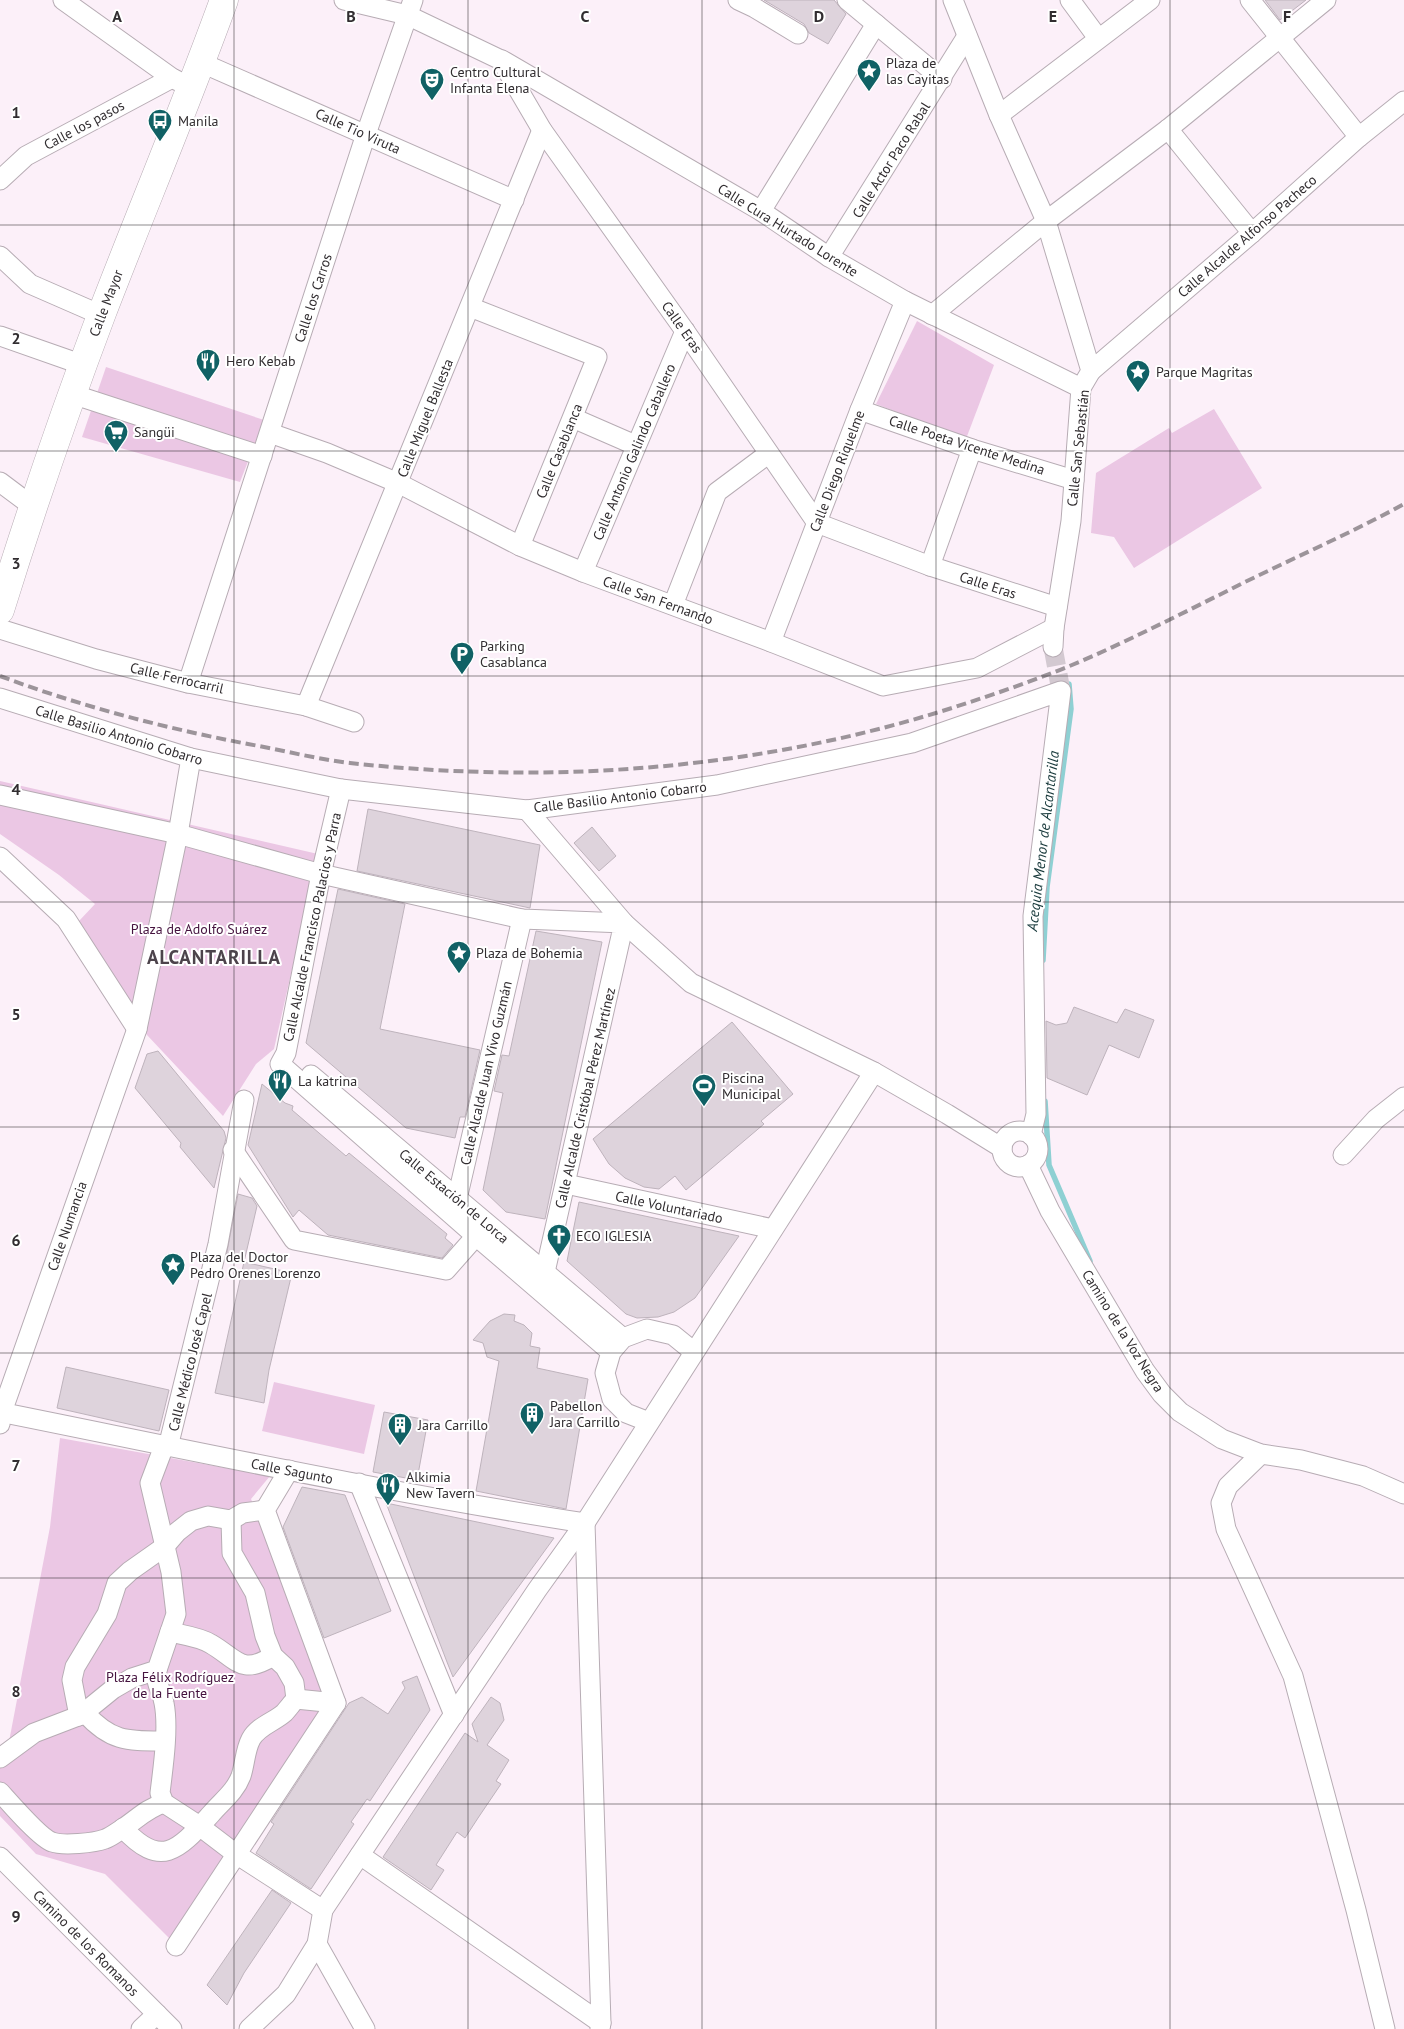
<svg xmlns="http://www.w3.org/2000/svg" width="1404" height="2029" font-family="'PT Sans',sans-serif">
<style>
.green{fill:#ebc7e4}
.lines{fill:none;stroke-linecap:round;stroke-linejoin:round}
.stream{stroke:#8ed0d3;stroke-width:5.5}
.building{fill:#ded3dc;stroke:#beb3bc}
.street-tunnel{stroke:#d3c9d1;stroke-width:19;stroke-dasharray:19 9;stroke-linecap:butt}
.street-casing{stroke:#b7acb4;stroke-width:21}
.secondary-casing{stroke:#b7acb4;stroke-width:29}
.street{stroke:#fff;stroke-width:19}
.secondary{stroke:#fff;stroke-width:28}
.rail{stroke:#9c949a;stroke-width:4;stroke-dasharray:10 5;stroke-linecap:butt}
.grid{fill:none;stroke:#312d30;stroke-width:1;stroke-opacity:0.55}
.labels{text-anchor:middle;stroke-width:4;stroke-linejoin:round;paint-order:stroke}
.poi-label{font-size:14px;fill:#312d30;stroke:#fff;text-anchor:start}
.street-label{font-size:14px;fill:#312d30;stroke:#fff}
.park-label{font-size:14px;fill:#45133f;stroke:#fff}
.water-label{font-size:15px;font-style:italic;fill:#18393b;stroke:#fff}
.district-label{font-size:19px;font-weight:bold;letter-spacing:1px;fill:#4c434b;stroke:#fff}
.grid-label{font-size:16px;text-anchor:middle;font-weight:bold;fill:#312d30;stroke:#fff;stroke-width:4;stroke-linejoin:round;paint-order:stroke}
</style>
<rect width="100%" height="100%" fill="#fcf0f9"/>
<g class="green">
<path d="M917,321L994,365L966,439L876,404Z"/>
<path d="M106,367L264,420L240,482L82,437Z"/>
<path d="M1214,409L1262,488L1134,568L1114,537L1091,533L1096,473L1169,428L1172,433Z"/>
<path d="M0,781L318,854L274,1049L256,1064L223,1116L147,1035L79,921L95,904L59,875L0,834Z"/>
<path d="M274,1382L375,1405L364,1454L262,1431Z"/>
<path d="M60,1438L270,1476L251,1499L336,1703L174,1943L105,1874L36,1854L0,1816V1755L7,1752L50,1527Z"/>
</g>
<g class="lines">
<g class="stream">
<path d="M1043,960L1047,887L1071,709L1069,684"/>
<path d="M1045,1101L1049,1165L1090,1261"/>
</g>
</g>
<g class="building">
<path d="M764,0H834L846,14L828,44L809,33L804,24Z"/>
<path d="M1265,0H1306L1280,20Z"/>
<path d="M368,809L540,845L530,908L357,871Z"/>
<path d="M592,827L616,856L599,871L574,843Z"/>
<path d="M338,889L405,904L380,1029L480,1050L465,1117H460L455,1138L406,1128L306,1043Z"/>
<path d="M536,931L602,942L545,1219L506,1212L483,1190L503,1093L494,1091L502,1055L509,1056Z"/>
<path d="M1074,1007L1117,1023L1125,1009L1154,1020L1139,1058L1109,1045L1087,1095L1047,1078L1046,1021L1056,1025L1067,1023Z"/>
<path d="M732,1022L793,1094L761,1121L764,1124L686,1190L675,1176L659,1189L644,1187L625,1178L609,1164L593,1139Z"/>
<path d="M158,1051L224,1131L226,1138L214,1188L180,1147L181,1143L135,1088L147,1054Z"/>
<path d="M262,1084L285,1103L293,1106L292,1110L346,1156L349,1153L447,1234L445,1238L453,1245L442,1258L328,1235L299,1210L293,1217L248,1145Z"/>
<path d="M238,1194L252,1198L257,1206L244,1262L226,1257Z"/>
<path d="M579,1202L640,1215L739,1236L695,1298L674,1312L658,1317L637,1318L626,1314L567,1261Z"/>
<path d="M244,1262L292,1273L269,1370L264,1403L215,1393Z"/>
<path d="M504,1314L515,1315L514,1321L524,1325L532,1333L530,1346L540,1348L537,1368L588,1379L566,1509L476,1491L499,1361L487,1357L483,1343L473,1340L490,1321Z"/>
<path d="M66,1367L169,1390L159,1431L57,1408Z"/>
<path d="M384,1412L428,1420L417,1480L373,1472Z"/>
<path d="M302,1487L345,1495L391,1611L324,1638L283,1527Z"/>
<path d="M386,1503L554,1538L453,1677L447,1662Z"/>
<path d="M417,1676L430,1710L370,1801L367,1799L351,1822L354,1824L311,1889L256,1853L274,1824L271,1822L349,1703L362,1697L388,1714L405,1688L402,1682Z"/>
<path d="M491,1697L500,1703L504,1720L487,1745L509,1760L496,1781L501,1784L478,1818L465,1838L457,1832L436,1865L444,1870L431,1890L383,1857L465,1733L478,1742L472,1724Z"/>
<path d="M272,1890L291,1903L244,1973L227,2005L207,1985Z"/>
</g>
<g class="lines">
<path class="street-tunnel" d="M1053,647L1061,691"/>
<defs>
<g id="street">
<path d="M63,0L172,78L182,83"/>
<path d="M344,0L407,15L501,60L542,130L685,331L817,523L930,566L1057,607"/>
<path d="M738,0L755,8L798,34"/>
<path d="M847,0L942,79"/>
<path d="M953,0L999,115L1046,221L1091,371L1081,388L1071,521L1054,628L1053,647"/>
<path d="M1070,0L1098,38"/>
<path d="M1250,0L1359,137"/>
<path d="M502,60L761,211L829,257L905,301L1081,388"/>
<path d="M202,63L514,200"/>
<path d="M999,115L1150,0"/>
<path d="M1168,129L1252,233"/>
<path d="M0,180L26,156L172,78"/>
<path d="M761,211L876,24"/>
<path d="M0,256L30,284L101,315"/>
<path d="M829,257L967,36"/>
<path d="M470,307L597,357L520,546"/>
<path d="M932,315L1046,221L1168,129L1326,0"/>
<path d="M0,336L83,365"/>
<path d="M1091,371L1252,233L1359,137L1404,101"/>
<path d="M72,394L262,456"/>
<path d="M860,410L972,449L1074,480"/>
<path d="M573,418L635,445"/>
<path d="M270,433L327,453L398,483L520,546L583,572L771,642L883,686L977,668L1054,628"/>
<path d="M0,482L32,506"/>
<path d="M930,566L972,449"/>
<path d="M583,572L685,331"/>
<path d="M673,605L717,492L768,454"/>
<path d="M0,629L96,659L188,683L306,706L354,722"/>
<path d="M771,642L860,410L905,301"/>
<path d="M188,683L366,134L413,0"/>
<path d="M0,698L191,758L341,789L527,810L717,785L912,743L1061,691L1033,916L1036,1114L1031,1135"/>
<path d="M306,706L542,130"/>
<path d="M341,789L321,874L286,1053L280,1064L476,1236L611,1352"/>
<path d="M0,795L178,834L321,874L522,919L624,923L545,1272"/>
<path d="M527,810L624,923L691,983L874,1072L947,1114L1002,1148"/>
<path d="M0,857L66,919L137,1029"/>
<path d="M311,1075L623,1338"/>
<circle cx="1020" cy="1149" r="18"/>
<path d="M233,1150L294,1240L446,1270L476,1236"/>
<path d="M1343,1155L1376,1119L1404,1097"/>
<path d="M1028,1165L1050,1211L1145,1371L1162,1394L1180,1412L1222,1439L1261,1454L1301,1460L1363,1476L1404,1494"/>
<path d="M566,1184L773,1229"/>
<path d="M457,1199L522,919"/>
<path d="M0,1412C194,1451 388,1493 585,1523L601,2023L600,2029"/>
<path d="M649,1422L626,1413L612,1399L605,1373L611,1352L623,1338L647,1329L673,1335L694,1352"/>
<path d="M0,1424L2,1412L137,1029L178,834L191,758"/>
<path d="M168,1447L218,1244L244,1100"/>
<path d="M1261,1454L1228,1486L1221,1503L1226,1529L1293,1676L1356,1910L1385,2029"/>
<path d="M359,1483L454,1715"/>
<path d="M170,1632C183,1635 200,1637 211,1644C237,1659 241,1676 273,1656"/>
<path d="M157,1670C155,1685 162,1690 164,1703C169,1728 163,1768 160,1793L164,1803L198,1825L236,1854L323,1910"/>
<path d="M296,1699L336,1703"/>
<path d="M85,1713C111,1742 128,1741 164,1741"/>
<path d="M79,1716L72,1680L75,1667L107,1614L117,1583L130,1571L164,1547L177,1532L191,1521L208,1516L231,1520L243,1513L265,1510"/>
<path d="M0,1758L34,1733L81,1715L113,1689L132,1678L157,1670L176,1614L171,1572L150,1483L164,1446"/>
<path d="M0,1792C10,1803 40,1838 52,1842C63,1846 94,1843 105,1839C111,1837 117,1832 122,1829C136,1820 147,1808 164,1803"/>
<path d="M123,1828C162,1871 180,1848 211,1814C222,1801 235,1792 241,1776C245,1764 245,1750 251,1739C258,1726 274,1722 284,1713C288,1709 292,1703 296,1699L294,1683L285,1667L273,1656L265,1636L255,1593L232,1553L231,1520"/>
<path d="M360,1855L601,2023"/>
<path d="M0,1857L172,2029"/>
<path d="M317,1944L365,2029"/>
<path d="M176,1946L336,1703L265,1510L289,1470"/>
<path d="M141,2029L157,2014"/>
<path d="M249,2029L286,1994L317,1944L323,1910L537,1590L585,1523L874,1072"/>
</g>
<path id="secondary" d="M0,610C31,510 65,411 102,313C142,209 186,105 224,0"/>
</defs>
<use href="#street" class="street-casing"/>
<use href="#secondary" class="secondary-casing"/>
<use href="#street" class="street"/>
<use href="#secondary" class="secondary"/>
<path class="rail" d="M0,676C80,706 164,728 248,744C282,750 316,759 350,763C553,785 759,770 955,707C1001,692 1048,676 1093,656C1144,633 1195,607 1245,582C1298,556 1353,532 1404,504"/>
</g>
<path class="grid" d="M234,0V2029M468,0V2029M702,0V2029M936,0V2029M1170,0V2029M0,225H1404M0,451H1404M0,676H1404M0,902H1404M0,1127H1404M0,1353H1404M0,1578H1404M0,1804H1404"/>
<defs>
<symbol id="sight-pin" viewBox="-11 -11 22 30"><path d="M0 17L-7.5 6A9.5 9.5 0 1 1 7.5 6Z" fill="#106165" stroke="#fff"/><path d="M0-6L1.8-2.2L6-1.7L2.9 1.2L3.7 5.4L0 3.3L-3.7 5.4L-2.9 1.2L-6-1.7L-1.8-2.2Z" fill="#fff"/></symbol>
<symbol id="theatre-pin" viewBox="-11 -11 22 30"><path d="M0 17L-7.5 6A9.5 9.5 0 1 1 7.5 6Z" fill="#106165" stroke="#fff"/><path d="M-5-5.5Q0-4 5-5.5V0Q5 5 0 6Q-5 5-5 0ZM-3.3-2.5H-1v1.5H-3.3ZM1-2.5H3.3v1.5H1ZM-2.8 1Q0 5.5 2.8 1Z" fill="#fff"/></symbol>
<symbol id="bus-pin" viewBox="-11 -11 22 30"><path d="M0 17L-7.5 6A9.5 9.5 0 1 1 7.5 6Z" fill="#106165" stroke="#fff"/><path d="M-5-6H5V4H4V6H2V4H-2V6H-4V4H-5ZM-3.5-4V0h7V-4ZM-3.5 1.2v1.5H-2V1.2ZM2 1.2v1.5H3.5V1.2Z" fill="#fff"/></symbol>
<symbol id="restaurant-pin" viewBox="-11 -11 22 30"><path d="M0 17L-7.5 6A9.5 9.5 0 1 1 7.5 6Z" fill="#106165" stroke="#fff"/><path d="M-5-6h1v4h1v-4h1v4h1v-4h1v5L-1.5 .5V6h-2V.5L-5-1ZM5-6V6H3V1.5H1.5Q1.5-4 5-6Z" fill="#fff"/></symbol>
<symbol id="supermarket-pin" viewBox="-11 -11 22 30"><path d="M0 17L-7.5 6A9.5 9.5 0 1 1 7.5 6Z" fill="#106165" stroke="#fff"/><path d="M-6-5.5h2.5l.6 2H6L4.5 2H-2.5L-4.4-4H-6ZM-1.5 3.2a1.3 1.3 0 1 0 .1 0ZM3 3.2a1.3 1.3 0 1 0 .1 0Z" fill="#fff"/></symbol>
<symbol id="parking-pin" viewBox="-11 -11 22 30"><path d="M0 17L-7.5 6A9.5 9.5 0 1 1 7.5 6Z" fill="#106165" stroke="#fff"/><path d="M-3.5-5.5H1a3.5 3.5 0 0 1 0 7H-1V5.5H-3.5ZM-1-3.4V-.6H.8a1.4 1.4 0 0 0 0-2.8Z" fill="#fff"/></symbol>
<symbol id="stadium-pin" viewBox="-11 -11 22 30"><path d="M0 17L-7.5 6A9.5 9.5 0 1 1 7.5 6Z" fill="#106165" stroke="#fff"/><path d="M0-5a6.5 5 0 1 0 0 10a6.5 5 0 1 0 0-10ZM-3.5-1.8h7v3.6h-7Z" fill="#fff"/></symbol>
<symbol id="church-pin" viewBox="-11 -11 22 30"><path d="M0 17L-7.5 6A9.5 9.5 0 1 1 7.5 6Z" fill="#106165" stroke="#fff"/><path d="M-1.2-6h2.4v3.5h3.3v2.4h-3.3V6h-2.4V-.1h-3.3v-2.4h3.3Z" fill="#fff"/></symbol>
<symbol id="building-pin" viewBox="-11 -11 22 30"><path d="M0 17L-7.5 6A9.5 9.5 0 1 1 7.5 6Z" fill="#106165" stroke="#fff"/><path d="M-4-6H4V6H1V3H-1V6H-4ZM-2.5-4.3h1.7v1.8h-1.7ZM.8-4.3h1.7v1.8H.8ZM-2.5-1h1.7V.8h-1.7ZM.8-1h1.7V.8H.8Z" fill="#fff"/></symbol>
</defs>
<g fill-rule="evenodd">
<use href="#sight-pin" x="855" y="57" width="28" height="38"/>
<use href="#theatre-pin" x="418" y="66" width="28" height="38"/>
<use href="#bus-pin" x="146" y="107" width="28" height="38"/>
<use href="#restaurant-pin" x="194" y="347" width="28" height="38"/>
<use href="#sight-pin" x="1124" y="358" width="28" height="38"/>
<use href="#supermarket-pin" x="102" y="418" width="28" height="38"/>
<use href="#parking-pin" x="448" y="640" width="28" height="38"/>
<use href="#sight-pin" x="445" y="939" width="28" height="38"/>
<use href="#restaurant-pin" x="266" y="1067" width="28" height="38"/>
<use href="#stadium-pin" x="690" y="1072" width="28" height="38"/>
<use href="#church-pin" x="545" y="1222" width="28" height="38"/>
<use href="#sight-pin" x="159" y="1251" width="28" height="38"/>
<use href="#building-pin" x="518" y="1400" width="28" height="38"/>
<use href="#building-pin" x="386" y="1411" width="28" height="38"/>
<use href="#restaurant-pin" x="374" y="1471" width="28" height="38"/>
</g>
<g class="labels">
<g class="poi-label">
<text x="886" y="68">Plaza de<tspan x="886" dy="16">las Cayitas</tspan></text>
<text x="450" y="77">Centro Cultural<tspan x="450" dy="16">Infanta Elena</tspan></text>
<text x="178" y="126">Manila</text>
<text x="226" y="366">Hero Kebab</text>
<text x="1156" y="377">Parque Magritas</text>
<text x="134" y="437">Sangüi</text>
<text x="480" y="651">Parking<tspan x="480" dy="16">Casablanca</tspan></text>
<text x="476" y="958">Plaza de Bohemia</text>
<text x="722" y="1083">Piscina<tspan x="722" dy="16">Municipal</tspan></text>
<text x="298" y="1086">La katrina</text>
<text x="576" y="1241">ECO IGLESIA</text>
<text x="190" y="1262">Plaza del Doctor<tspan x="190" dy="16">Pedro Orenes Lorenzo</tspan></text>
<text x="550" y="1411">Pabellon<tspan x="550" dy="16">Jara Carrillo</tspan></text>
<text x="418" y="1430">Jara Carrillo</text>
<text x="406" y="1482">Alkimia<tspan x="406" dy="16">New Tavern</tspan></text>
</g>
<g class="street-label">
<text transform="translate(84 125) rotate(-28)" y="5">Calle los pasos</text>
<text transform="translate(358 131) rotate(24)" y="5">Calle Tio Viruta</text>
<text transform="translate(891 160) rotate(-58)" y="5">Calle Actor Paco Rabal</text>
<text transform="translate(788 230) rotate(32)" y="5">Calle Cura Hurtado Lorente</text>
<text transform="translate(1247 236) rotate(-41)" y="5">Calle Alcalde Alfonso Pacheco</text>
<text transform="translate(313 298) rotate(-72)" y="5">Calle los Carros</text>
<text transform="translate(106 303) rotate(-69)" y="5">Calle Mayor</text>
<text transform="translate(682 327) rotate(55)" y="5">Calle Eras</text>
<text transform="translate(425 418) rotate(-68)" y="5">Calle Miguel Ballesta</text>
<text transform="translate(967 445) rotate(18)" y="5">Calle Poeta Vicente Medina</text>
<text transform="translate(1078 448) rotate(-84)" y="5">Calle San Sebastián</text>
<text transform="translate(559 451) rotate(-68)" y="5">Calle Casablanca</text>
<text transform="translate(634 452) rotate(-67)" y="5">Calle Antonio Galindo Caballero</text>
<text transform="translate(837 471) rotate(-69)" y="5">Calle Diego Riquelme</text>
<text transform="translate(988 585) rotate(18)" y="5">Calle Eras</text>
<text transform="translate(658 600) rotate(20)" y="5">Calle San Fernando</text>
<text transform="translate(177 678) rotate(13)" y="5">Calle Ferrocarril</text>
<text transform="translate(119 735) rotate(17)" y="5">Calle Basilio Antonio Cobarro</text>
<text transform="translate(620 797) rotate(-7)" y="5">Calle Basilio Antonio Cobarro</text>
<text transform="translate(312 927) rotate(-78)" y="5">Calle Alcalde Francisco Palacios y Parra</text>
<text transform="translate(486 1073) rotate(-77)" y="5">Calle Alcalde Juan Vivo Guzmán</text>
<text transform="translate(585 1098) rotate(-77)" y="5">Calle Alcalde Cristóbal Pérez Martínez</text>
<text transform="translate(454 1196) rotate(40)" y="5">Calle Estación de Lorca</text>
<text transform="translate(669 1207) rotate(12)" y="5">Calle Voluntariado</text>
<text transform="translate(67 1226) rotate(-71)" y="5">Calle Numancia</text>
<text transform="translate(1123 1331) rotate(58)" y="5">Camino de la Voz Negra</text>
<text transform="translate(190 1362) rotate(-76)" y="5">Calle Médico José Capel</text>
<text transform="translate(292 1471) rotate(11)" y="5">Calle Sagunto</text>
<text transform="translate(86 1943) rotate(45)" y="5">Camino de los Romanos</text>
</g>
<g class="park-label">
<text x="199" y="934">Plaza de Adolfo Suárez</text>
<text x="170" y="1682">Plaza Félix Rodríguez<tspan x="170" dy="16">de la Fuente</tspan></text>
</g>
<g class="water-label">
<text transform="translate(1043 841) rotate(-83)" y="5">Acequia Menor de Alcantarilla</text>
</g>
<g class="district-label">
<text x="214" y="964">ALCANTARILLA</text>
</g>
</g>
<g class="grid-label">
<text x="117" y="22">A</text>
<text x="351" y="22">B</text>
<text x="585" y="22">C</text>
<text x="819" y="22">D</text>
<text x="1053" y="22">E</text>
<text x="1287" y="22">F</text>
<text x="16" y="118">1</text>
<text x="16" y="344">2</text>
<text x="16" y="569">3</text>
<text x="16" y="795">4</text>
<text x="16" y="1020">5</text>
<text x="16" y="1246">6</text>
<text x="16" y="1471">7</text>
<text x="16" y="1697">8</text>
<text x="16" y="1922">9</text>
</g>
</svg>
